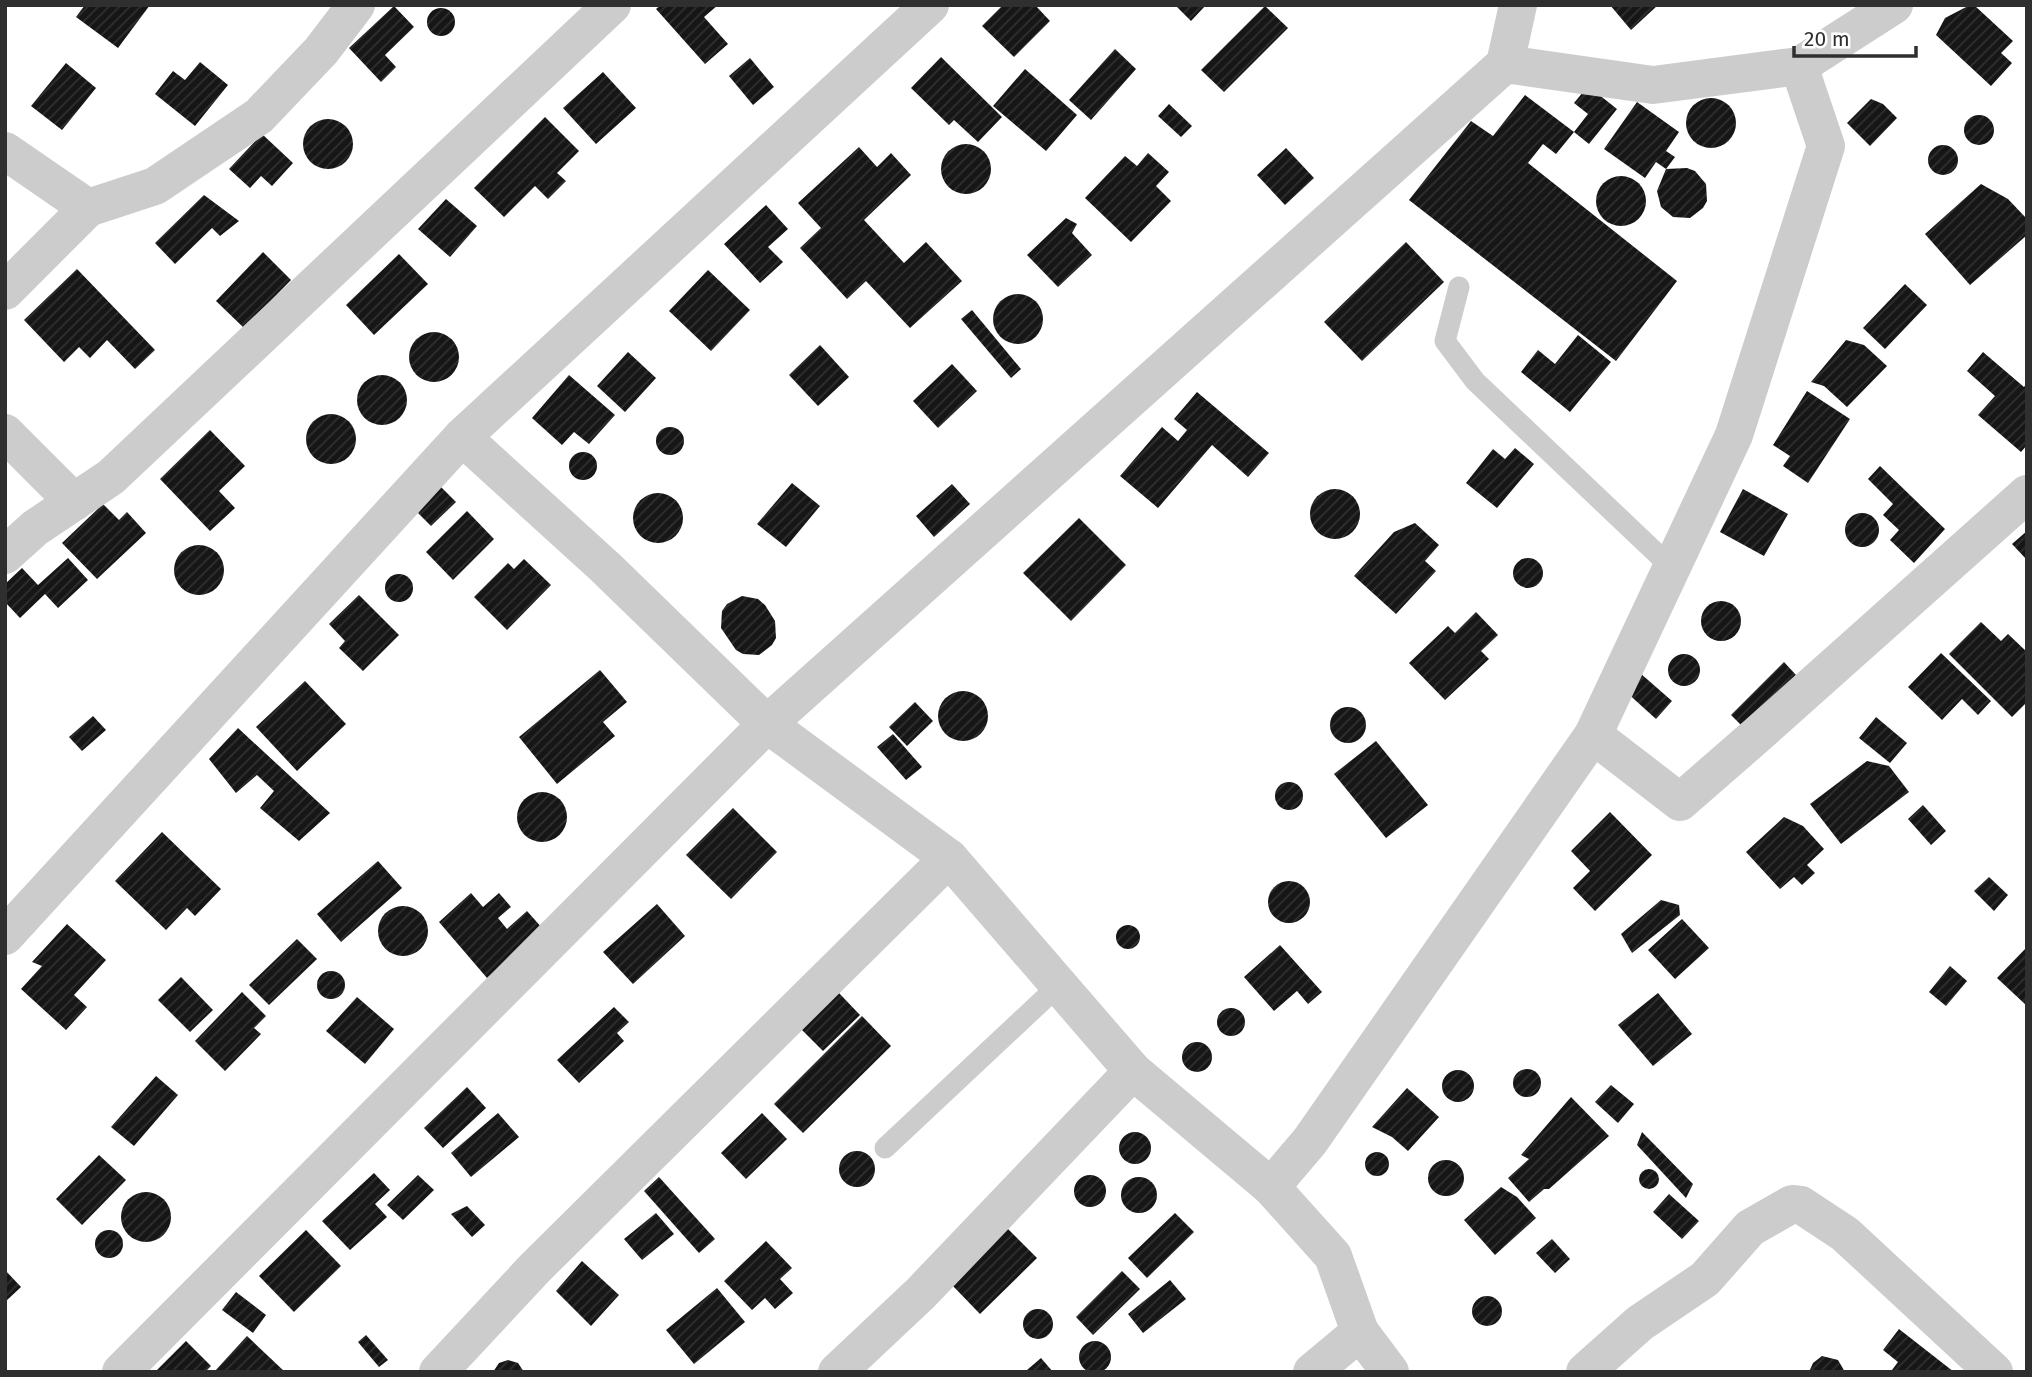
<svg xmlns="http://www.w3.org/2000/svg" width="2032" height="1377" font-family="'Fira Sans',sans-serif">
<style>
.building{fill:url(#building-hatch)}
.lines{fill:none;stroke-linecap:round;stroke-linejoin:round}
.service{stroke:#ccc;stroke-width:21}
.minor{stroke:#ccc;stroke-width:38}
</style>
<defs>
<pattern id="building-hatch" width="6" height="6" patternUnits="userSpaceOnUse" patternTransform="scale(1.75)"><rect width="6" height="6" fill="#161616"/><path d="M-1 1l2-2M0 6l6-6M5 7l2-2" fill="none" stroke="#303030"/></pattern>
</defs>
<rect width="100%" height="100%" fill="#fff"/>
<g class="building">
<path d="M85,5H150L118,48L76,17Z"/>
<path d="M661,5H718L704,17L728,44L705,64L656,9Z"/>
<path d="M1003,5H1035L1050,21L1014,57L982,26Z"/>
<path d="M1175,5H1206L1191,21Z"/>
<path d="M1610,5H1658L1631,30Z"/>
<path d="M1970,5H1974L2013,41L2001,53L2012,63L1991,86L1936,35L1945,18Z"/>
<path d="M394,6L414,27L385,55L396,67L381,82L349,48Z"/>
<path d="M1265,6L1288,28L1224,92L1201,70Z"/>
<circle cx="441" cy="22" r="14"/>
<path d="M1115,49L1136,69L1091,120L1069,100Z"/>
<path d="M941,57L1002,117L978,142L954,120L949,125L911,88Z"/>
<path d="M750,58L774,87L753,105L729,76Z"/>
<path d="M200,62L228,85L195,126L155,94L173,71L185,80Z"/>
<path d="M66,63L96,88L62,130L31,106Z"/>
<path d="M1025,69L1077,115L1046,151L993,106Z"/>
<path d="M603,72L636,108L596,144L563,108Z"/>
<path d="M1588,86L1617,109L1589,144L1574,132L1588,114L1574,103Z"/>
<path d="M1525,95L1574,132L1556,154L1543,144L1528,163L1677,281L1616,361L1409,200L1471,121L1493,136Z"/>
<circle cx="1711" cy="123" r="25"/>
<path d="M1871,99L1883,104L1897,118L1870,146L1847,123Z"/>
<path d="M1637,102L1679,132L1666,151L1675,157L1666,169L1687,168L1695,171L1706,184L1707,201L1703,208L1690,218L1673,217L1661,207L1657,191L1666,169L1656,162L1645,178L1604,149Z"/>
<path d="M1169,104L1192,126L1181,137L1158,116Z"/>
<circle cx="1979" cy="130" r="15"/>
<path d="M545,117L579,151L557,173L566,181L548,199L535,186L504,217L474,188Z"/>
<circle cx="328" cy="144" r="25"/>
<path d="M262,134L293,163L272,186L261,176L250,188L229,169Z"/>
<circle cx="966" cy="169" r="25"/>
<circle cx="1943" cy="160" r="15"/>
<path d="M859,147L877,167L891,153L911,175L864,220L904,263L926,242L962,281L910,328L866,281L847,299L800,248L821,228L798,203Z"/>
<path d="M1286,148L1314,178L1285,205L1257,175Z"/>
<path d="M1148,153L1169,172L1156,186L1171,201L1131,242L1085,198L1125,156L1137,166Z"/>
<circle cx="1621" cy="201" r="25"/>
<path d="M1981,184L2008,199L2027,219V235L1970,285L1925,234Z"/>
<path d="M204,195L239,221L220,236L212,228L175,264L155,243Z"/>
<path d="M446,199L477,226L450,257L418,229Z"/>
<path d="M766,205L788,229L768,247L783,262L760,283L724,244Z"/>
<path d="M1066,218L1077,224L1072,233L1092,255L1058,287L1027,255Z"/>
<path d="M1406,242L1444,282L1362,361L1324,322Z"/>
<path d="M263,252L291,280L244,328L216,301Z"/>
<path d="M399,254L428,284L374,335L346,305Z"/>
<path d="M77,269L155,350L135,369L107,340L90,358L79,347L64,362L24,320Z"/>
<path d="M708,270L750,310L711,351L669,311Z"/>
<path d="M1905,284L1927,305L1885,349L1863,328Z"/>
<circle cx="1018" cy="319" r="25"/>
<path d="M972,310L1021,369L1011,378L961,319Z"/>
<circle cx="434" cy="357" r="25"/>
<path d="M1578,335L1611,362L1570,412L1521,372L1538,350L1555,364Z"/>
<path d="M1846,340L1864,345L1887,366L1847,407L1824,386L1811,382Z"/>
<path d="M820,345L849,377L818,406L789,375Z"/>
<path d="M628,352L656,378L625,412L597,386Z"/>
<path d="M1983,352L2024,387L2027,383V445L2021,452L1978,415L1995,396L1967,371Z"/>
<path d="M952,364L977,391L938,428L913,401Z"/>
<circle cx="382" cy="400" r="25"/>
<path d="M569,375L615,415L589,444L574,432L562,445L532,418Z"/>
<path d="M1807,391L1850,419L1808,483L1783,466L1790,456L1773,445Z"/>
<path d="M1197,392L1269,453L1248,477L1212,445L1158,508L1120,476L1162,427L1178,441L1187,430L1174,419Z"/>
<circle cx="331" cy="439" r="25"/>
<circle cx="670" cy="441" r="14"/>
<path d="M210,430L245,466L219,491L235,508L210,531L160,479Z"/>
<path d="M1515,448L1534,464L1497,508L1466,483L1493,449L1505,459Z"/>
<circle cx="583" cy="466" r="14"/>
<path d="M1880,466L1945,529L1914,563L1890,540L1899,530L1883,515L1893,504L1868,479Z"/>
<path d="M436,482L456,502L431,526L418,513Z"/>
<path d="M792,483L820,506L786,547L757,524Z"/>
<path d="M952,484L970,504L934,537L916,516Z"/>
<circle cx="1335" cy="514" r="25"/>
<path d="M1743,489L1788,514L1764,556L1720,532Z"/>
<circle cx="658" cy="518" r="25"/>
<path d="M103,504L119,520L127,512L146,533L97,579L62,543Z"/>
<path d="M467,511L494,539L453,580L426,552Z"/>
<circle cx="1862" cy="530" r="17"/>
<path d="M1079,518L1126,565L1071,621L1023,573Z"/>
<path d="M1415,523L1439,545L1425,561L1436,571L1396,614L1354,576L1394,532Z"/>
<path d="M2027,531V560L2012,544Z"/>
<circle cx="199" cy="570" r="25"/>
<path d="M68,558L88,580L58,608L45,594L20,618L5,602V584L22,568L38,585Z"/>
<circle cx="1528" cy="573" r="15"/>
<path d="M524,559L551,585L507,630L474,597L508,563L514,569Z"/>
<circle cx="399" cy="588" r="14"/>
<path d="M359,595L399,635L363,671L339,648L345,641L329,624Z"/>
<path d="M742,596L758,599L765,605L775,621L776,638L772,645L759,655L743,654L736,650L721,628L722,611L727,604Z"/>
<circle cx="1721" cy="621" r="20"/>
<path d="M1476,612L1498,635L1481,651L1489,659L1445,700L1409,663L1448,626L1455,633Z"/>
<path d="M1981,622L2001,641L2008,634L2027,652V702L2012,717L1949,654Z"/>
<path d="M1941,653L1991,701L1978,715L1962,699L1942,720L1908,687Z"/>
<circle cx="1684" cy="670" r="16"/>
<path d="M1784,662L1796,675L1743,727L1731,715Z"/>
<path d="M600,670L627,702L603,722L615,736L557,784L519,737Z"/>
<path d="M1640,673L1672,701L1656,719L1624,690Z"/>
<path d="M305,681L346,724L297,771L256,727Z"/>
<circle cx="963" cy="716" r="25"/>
<path d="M915,702L933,721L907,746L889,727Z"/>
<circle cx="1348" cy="725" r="18"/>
<path d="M93,716L106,730L82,751L69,737Z"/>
<path d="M1876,717L1907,743L1890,763L1859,738Z"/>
<path d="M238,728L330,813L299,841L260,808L274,791L257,775L236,793L209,759Z"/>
<path d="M893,734L922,767L906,780L877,747Z"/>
<path d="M1376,741L1428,805L1386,838L1334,774Z"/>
<path d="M1867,761L1889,766L1909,792L1841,844L1810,804Z"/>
<circle cx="1289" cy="796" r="14"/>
<circle cx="542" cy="817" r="25"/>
<path d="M1923,805L1946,831L1931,845L1908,819Z"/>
<path d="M733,808L777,852L731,899L686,855Z"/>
<path d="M1610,812L1652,855L1595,911L1573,888L1590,871L1571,851Z"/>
<path d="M1784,817L1803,826L1824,849L1807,865L1815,873L1802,885L1794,877L1780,889L1746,852Z"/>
<path d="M162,832L221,889L195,916L187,908L166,930L115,881Z"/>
<path d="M378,861L402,888L341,942L317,914Z"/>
<path d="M1989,877L2008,895L1994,911L1974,891Z"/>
<circle cx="1289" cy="902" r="21"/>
<path d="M471,893L483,907L499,893L511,907L498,918L507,929L527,911L543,929L487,978L439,922Z"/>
<path d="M1661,900L1679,905L1680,915L1632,953L1621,934Z"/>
<path d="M657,904L685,936L633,984L603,952Z"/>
<circle cx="403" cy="931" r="25"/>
<path d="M1682,919L1709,948L1675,979L1648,950Z"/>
<path d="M67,924L106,960L74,995L87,1007L66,1030L21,989L42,966L32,962Z"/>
<circle cx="1128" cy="937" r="12"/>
<path d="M297,939L317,959L269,1005L249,985Z"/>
<path d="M1280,945L1322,992L1308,1004L1297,991L1274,1011L1244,977Z"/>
<path d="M2027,947V1006L1997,978Z"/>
<path d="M1950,966L1967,981L1946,1006L1929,992Z"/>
<circle cx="331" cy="985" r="14"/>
<path d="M181,977L213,1010L190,1032L158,1000Z"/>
<path d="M242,992L266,1016L254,1028L261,1034L225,1071L195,1041Z"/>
<path d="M838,992L860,1015L823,1051L801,1029Z"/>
<path d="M1658,993L1692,1034L1653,1066L1618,1025Z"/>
<path d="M357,997L394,1029L365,1064L326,1031Z"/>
<path d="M614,1007L629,1022L617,1033L624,1041L579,1083L557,1060Z"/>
<circle cx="1231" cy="1022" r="14"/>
<path d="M862,1016L891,1046L803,1133L774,1104Z"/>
<circle cx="1197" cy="1057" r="15"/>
<circle cx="1527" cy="1083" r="14"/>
<circle cx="1458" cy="1086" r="16"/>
<path d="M156,1076L178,1095L134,1146L111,1127Z"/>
<path d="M1611,1085L1634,1104L1618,1123L1595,1102Z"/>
<path d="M467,1087L486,1108L443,1148L424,1128Z"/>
<path d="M1407,1088L1439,1117L1408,1151L1392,1137L1372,1127Z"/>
<path d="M1571,1097L1609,1136L1549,1189H1544L1529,1202L1508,1178L1529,1159L1521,1155Z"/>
<path d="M498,1113L519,1137L471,1177L451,1153Z"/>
<path d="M762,1113L787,1139L746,1179L721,1153Z"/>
<circle cx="1135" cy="1148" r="16"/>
<path d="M1642,1132L1693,1184L1686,1198L1637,1145Z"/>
<circle cx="857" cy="1169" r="18"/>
<circle cx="1377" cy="1164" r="12"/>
<path d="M99,1155L126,1180L82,1225L56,1199Z"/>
<circle cx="1446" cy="1178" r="18"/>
<circle cx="1649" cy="1179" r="10"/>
<path d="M374,1173L390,1190L375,1204L387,1217L350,1250L322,1221Z"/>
<path d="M418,1175L434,1190L403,1220L387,1205Z"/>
<circle cx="1090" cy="1191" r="16"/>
<circle cx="1139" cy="1195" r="18"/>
<path d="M659,1177L715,1239L699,1253L644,1191Z"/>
<path d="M1501,1187L1517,1197L1536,1218L1495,1255L1464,1220Z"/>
<circle cx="146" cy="1217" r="25"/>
<path d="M1669,1194L1699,1221L1682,1239L1653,1212Z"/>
<path d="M467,1206L485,1225L472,1237L451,1214Z"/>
<path d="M656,1213L674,1234L642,1260L624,1239Z"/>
<path d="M1175,1213L1194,1232L1147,1278L1128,1258Z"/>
<path d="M1004,1225L1037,1258L980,1314L952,1285Z"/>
<path d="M306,1230L341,1266L294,1312L259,1276Z"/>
<circle cx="109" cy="1244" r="14"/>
<path d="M1552,1239L1570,1259L1555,1273L1536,1253Z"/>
<path d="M766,1241L792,1268L780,1279L793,1293L775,1309L765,1298L752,1310L724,1281Z"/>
<path d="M582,1261L619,1295L591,1326L556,1291Z"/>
<path d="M5,1270L21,1287L5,1302Z"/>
<path d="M1122,1271L1140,1289L1093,1335L1076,1317Z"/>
<path d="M1170,1280L1186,1299L1143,1333L1128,1314Z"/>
<path d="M717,1288L745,1322L694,1364L666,1330Z"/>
<path d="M236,1292L266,1315L253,1333L222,1310Z"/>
<circle cx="1487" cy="1311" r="15"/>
<circle cx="1038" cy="1324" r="15"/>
<path d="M1899,1329L1954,1372H1895L1892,1370L1898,1362L1883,1350Z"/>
<path d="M366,1335L388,1360L379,1367L358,1342Z"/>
<path d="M247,1336L285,1372H214Z"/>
<path d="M186,1341L211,1366L205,1372H155Z"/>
<circle cx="1095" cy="1357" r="16"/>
<path d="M1822,1356L1838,1360L1845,1372H1809L1813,1363Z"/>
<path d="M1041,1358L1053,1372H1029L1027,1370Z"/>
<path d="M508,1360L518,1363L524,1372H493L499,1363Z"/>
</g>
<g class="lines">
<g class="service">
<path d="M1459,287L1445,341L1475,381L1672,568"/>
<path d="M885,1148L1059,985"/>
</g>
<g class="minor">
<path d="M1505,64L1518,5"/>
<path d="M5,151L88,208"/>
<path d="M5,291L88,208L155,186L259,116L321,51L356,5"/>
<path d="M5,433L74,502"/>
<path d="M462,437L605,567L767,724L949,858L1133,1071L1271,1187L1333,1256L1360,1332L1390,1372"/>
<path d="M5,555L35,528L111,477L612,5"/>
<path d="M1593,735L1680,802L1758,734L2027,494"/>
<path d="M5,936L462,437L930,5"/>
<path d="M1271,1187L1310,1141L1593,735L1734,435L1826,146L1799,66"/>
<path d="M121,1372L767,724L1505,64L1653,85L1799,66L1894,5"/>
<path d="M438,1372L535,1268L949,858"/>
<path d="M837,1372L921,1293L1133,1071"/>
<path d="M1312,1372L1360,1332"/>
<path d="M1585,1372L1640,1323L1705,1279L1750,1228L1792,1204L1801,1205L1845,1234L1994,1372"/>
</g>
</g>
<rect width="2032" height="1377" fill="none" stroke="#2f2f2f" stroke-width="14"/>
<path d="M1794 46v10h122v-10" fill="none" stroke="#2f2f2f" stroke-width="3.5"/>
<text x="1804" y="46" font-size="21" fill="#2f2f2f" stroke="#ffffff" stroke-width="5" paint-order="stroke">20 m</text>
</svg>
